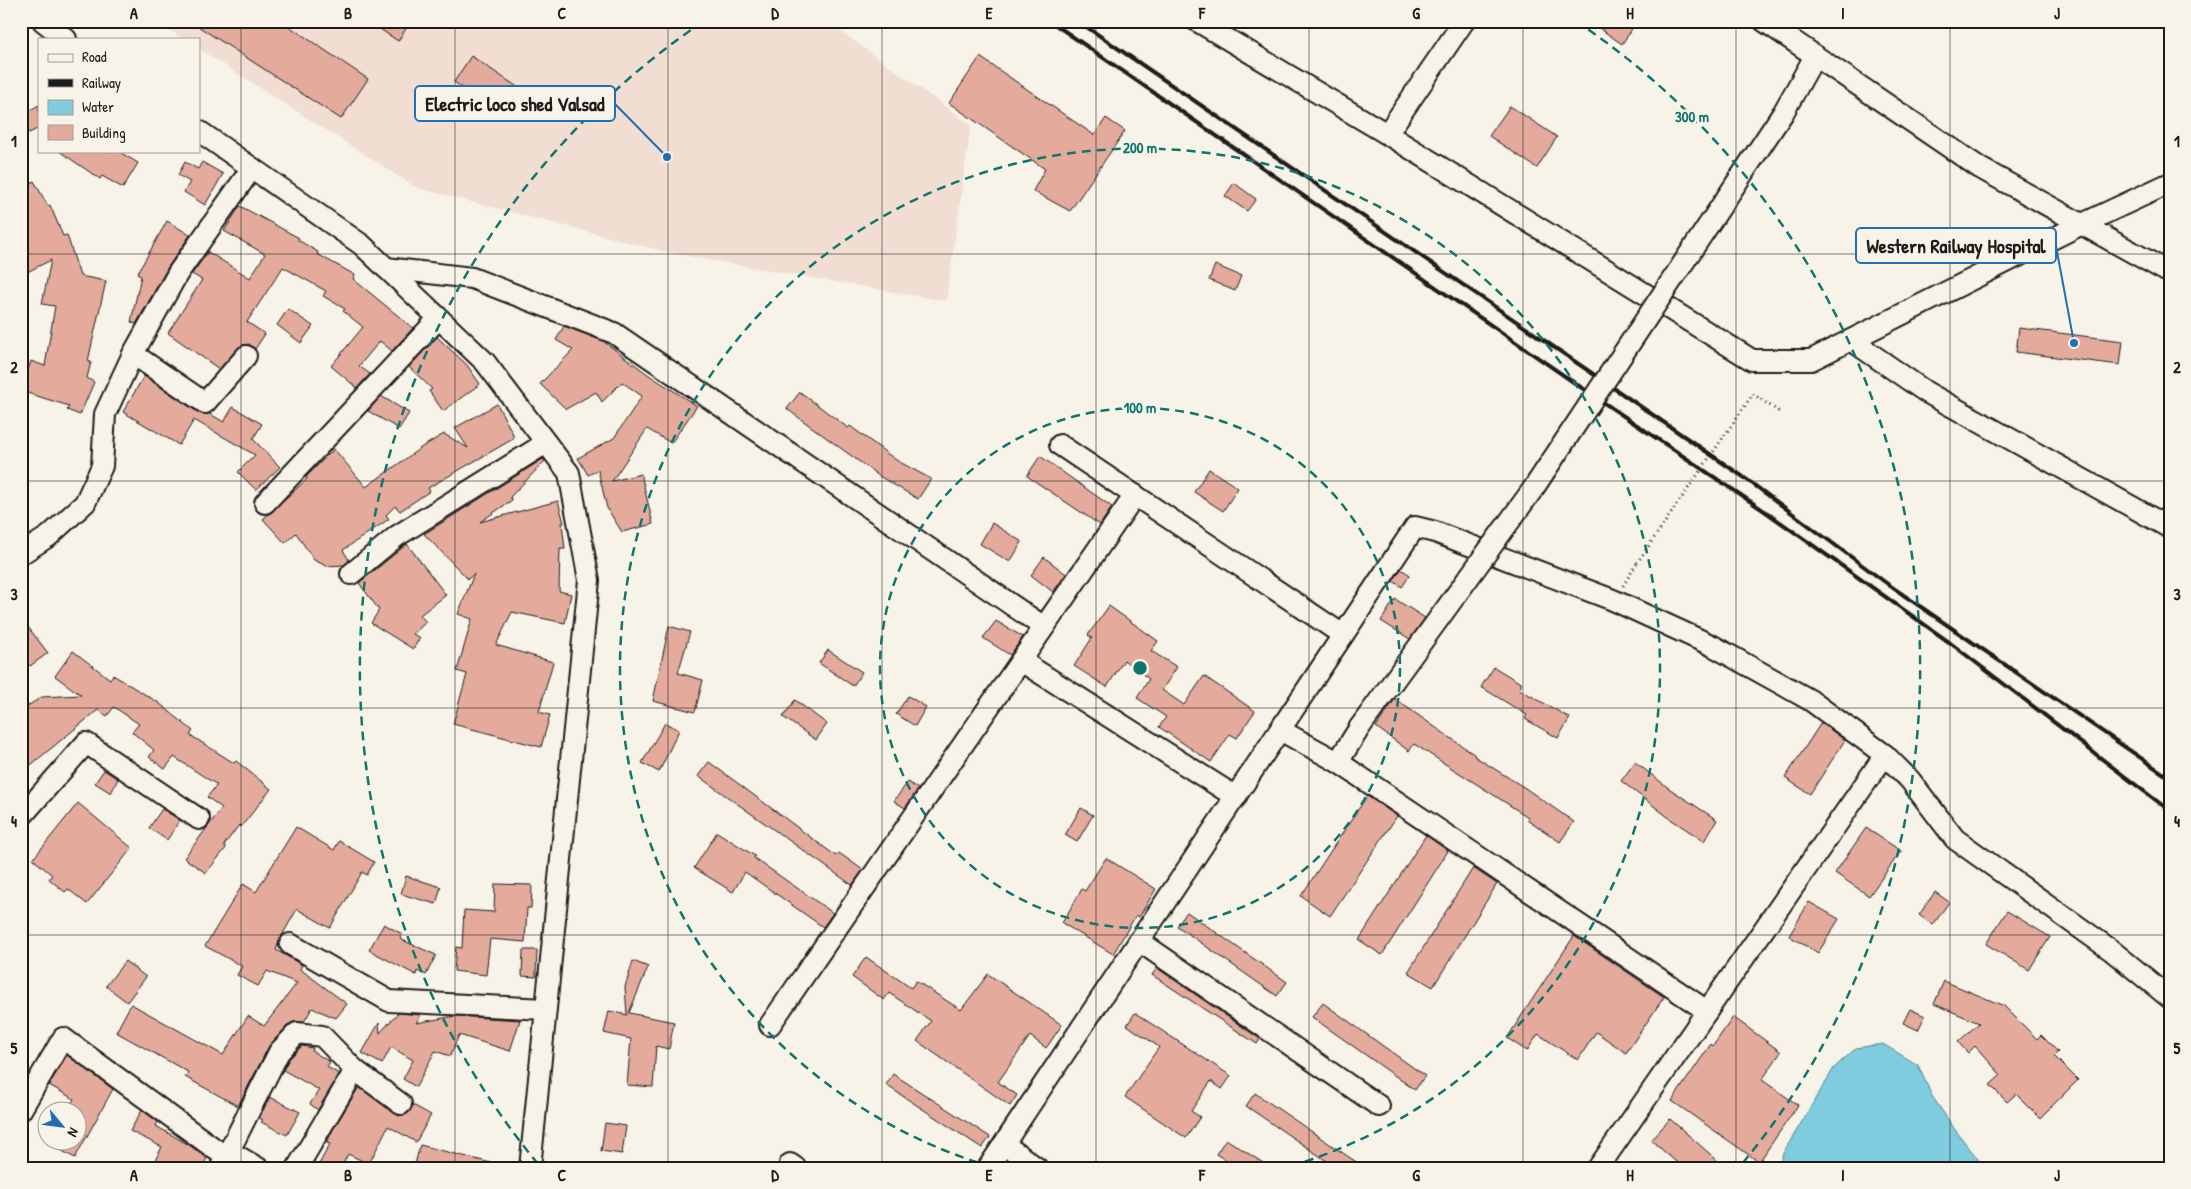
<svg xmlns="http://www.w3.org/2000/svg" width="2191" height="1189" font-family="'Patrick Hand',sans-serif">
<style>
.built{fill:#f1ddd2}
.water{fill:#7eccdd;stroke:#578690}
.building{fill:#e4ab9d;stroke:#1c1c1c}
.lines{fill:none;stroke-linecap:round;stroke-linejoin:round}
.minor-casing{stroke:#1c1c1c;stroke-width:24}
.path{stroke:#1c1c1c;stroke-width:3;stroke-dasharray:1 4;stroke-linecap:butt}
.minor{stroke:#f7f3e8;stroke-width:20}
.rail{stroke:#1c1c1c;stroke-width:4}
.minor-bridge-casing{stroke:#1c1c1c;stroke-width:24;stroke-linecap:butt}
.path-bridge{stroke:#1c1c1c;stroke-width:3;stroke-dasharray:1 4;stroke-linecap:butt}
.minor-bridge{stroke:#f7f3e8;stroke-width:20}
.grid{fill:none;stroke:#1c1c1c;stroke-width:1;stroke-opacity:0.55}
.ring{fill:none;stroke:#0f766e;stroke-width:2.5;stroke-dasharray:9 6}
.centre{fill:#0f766e;stroke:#f7f3e8;stroke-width:2.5}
.ring-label{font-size:15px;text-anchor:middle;font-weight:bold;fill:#0f766e;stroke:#f7f3e8;stroke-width:5;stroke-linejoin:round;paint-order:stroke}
.leader{fill:none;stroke:#1f6fb2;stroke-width:2}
.callout-dot{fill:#1f6fb2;stroke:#f7f3e8;stroke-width:2}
.callout{fill:#f7f3e8;stroke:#1f6fb2;stroke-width:2}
.callout-label{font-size:20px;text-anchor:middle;font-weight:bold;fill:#1c1c1c}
.neatline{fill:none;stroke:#1c1c1c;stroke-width:2}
.grid-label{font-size:16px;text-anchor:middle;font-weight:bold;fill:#1c1c1c}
</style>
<rect width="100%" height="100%" fill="#f7f3e8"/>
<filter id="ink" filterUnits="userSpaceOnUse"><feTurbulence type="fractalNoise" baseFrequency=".02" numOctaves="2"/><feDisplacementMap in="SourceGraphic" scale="10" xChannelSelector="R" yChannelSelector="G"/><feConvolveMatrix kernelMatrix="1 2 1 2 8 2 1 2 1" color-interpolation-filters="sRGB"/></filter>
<g filter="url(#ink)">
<path class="built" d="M156,21H826L971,125L946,301L675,254L417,188L199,49V39H183Z"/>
<path class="water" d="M1883,1044L1918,1065L1932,1096L1956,1131L1985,1168H1779L1783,1153L1834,1068L1856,1048Z"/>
<g class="building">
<path d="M190,21H281L368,79L341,119Z"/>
<path d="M368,21H411L398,41Z"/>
<path d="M1589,21H1637L1622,44Z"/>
<path d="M471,56L522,90L504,116L454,82Z"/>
<path d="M980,57L1094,135L1106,118L1125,131L1070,211L1033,191L1045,169L949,103Z"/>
<path d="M39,105V128L29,133L21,120V115Z"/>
<path d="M1510,106L1557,137L1537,168L1489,136Z"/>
<path d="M59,151H118L138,163L123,188L102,176L100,179Z"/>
<path d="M185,162L198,169L202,162L223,174L205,205L184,192L190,182L178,175Z"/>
<path d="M34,181L48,206L50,205L63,236L67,235L80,276L106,281L88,361L91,362L87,378L94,382L80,415L67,410L69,406L21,391L31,361L45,366L55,306L42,304L51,260L21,275V188Z"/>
<path d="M1234,183L1256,199L1247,211L1225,196Z"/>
<path d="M240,206L299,238L298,240L318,252L317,254L355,275L353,279L413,328L392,351L380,341L359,366L370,374L357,388L331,366L363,327L343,311L345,309L323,296L326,291L283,267L247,322L265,334L255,349L249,344L242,345L219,369L168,333L202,280L192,274L208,252L250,278L265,254L224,231Z"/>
<path d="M167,221L190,235L168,267L136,324L131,322L141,276L137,274Z"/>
<path d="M1215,265L1241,276L1235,291L1209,280Z"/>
<path d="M288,309L313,326L301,343L277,325Z"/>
<path d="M564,326L603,341L649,375L697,406L671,443L647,429L612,481L641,474L653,524L622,532L607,508L598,470L588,475L578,458L614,438L642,396L622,382L602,402L596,392L566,409L540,384L573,350L556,340Z"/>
<path d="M2019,328L2123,341L2120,365L2016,352Z"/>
<path d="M437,337L467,365L480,384L443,411L429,391L432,389L409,367Z"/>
<path d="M144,376L199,413L210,414L224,422L233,407L262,424L253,439L280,467L256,490L238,472L255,455L194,420L179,445L123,412Z"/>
<path d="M800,392L848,428L850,426L896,460L931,479L918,499L879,476L787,409Z"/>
<path d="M381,396L409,413L399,429L368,411Z"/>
<path d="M497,404L513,434V439L428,488L430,491L400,511L395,506L386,515L389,519L343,550L349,560L344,565L326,566L314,560L296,533L285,543L263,519L307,479L306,477L334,449L366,487L422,447L444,434L468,448L455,428Z"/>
<path d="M1040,456L1112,507L1100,525L1027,476Z"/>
<path d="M543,459L545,461L510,497L512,500L480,522L558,501L564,523H562L565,549H560L559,591L571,594L565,623L512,612L496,645L553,662L539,712L550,715L541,747L453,724L467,674L457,671L472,619L458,614L474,574L468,579L424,534Z"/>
<path d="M1209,469L1238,488L1223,511L1194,492Z"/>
<path d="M992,523L1022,542L1010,562L980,544Z"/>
<path d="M407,544L446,595L420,615L426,622L413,634L420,638L413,649L371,623L379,610L359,583Z"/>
<path d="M1044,557L1066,574L1053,592L1031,575Z"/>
<path d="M1401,569L1410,575L1402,587L1393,581Z"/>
<path d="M1395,599L1425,618L1410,639L1381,621Z"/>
<path d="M1109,606L1158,641L1151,651L1177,667L1162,690L1184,705L1204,676L1255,711L1237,738L1230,734L1211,762L1159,727L1166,717L1137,698L1149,679L1124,660L1107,687L1074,666L1092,638L1088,635Z"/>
<path d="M21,618L48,653L30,666L27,663L21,667Z"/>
<path d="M996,621L1023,637L1010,655L983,638Z"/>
<path d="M669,626L690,632L678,673L703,680L695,712L653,701Z"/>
<path d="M828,650L862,672L853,686L819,663Z"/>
<path d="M73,651L110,679L113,675L159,703L193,731L190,735L234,763L236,761L271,789L241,827L239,825L224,845L226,848L206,873L184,858L222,808L207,797L217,785L174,757L165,769L149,757L154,750L132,732L139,724L114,707L107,716L98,710L21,773V710L42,697L81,695L55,676Z"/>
<path d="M1494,667L1522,684L1519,689L1570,718L1558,738L1525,719L1527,715L1481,687Z"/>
<path d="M908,696L926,707L915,726L896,714Z"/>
<path d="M1395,699L1475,755L1474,756L1525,788L1574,822L1560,842L1527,819L1528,817L1414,744L1409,751L1376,727Z"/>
<path d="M795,700L827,724L816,740L783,717Z"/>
<path d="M665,723L679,730L659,772L642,763Z"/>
<path d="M1821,723L1845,740L1810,794L1785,778Z"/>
<path d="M709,762L836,856L839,853L863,870L852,885L698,776Z"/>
<path d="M1635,762L1670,789L1717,820L1704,841L1672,820L1621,781Z"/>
<path d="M104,770L118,779L111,793L95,783Z"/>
<path d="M908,782L918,789L905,808L894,801Z"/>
<path d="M1367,796L1397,816L1330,916L1301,896Z"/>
<path d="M78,803L132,848L87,904L68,889L65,892L49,879L52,875L33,859Z"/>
<path d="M1081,808L1093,815L1077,842L1065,835Z"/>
<path d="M162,809L180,820L167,840L149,828Z"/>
<path d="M296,827L334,850L339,841L374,862L367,875L362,872L330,928L297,909L280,939L276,950L302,965L300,969L347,1004L336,1018L312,1008L304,1022H293L288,1025L269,1046L238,1106L185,1077L188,1072L116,1032L131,1004L223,1055L248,1016L264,1026L297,983L267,971L258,986L237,975L242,966L205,946L243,884L256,892Z"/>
<path d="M1866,828L1901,851L1869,896L1835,873Z"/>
<path d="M717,832L755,856L754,858L833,913L823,927L745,872L733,892L694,868Z"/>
<path d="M1426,835L1448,851L1382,955L1359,940Z"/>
<path d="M1106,858L1156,889L1139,917L1136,915L1113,954L1062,923L1082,889L1085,891Z"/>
<path d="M1473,868L1497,884L1433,987L1408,972Z"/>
<path d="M406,876L441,887L436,904L401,894Z"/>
<path d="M495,884L532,885L531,908H527L525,942L490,939L486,975L454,971L456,947L462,948L464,910L494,912Z"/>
<path d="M1935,892L1949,902L1933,925L1919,915Z"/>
<path d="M1809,902L1839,919L1818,953L1789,936Z"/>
<path d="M2007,911L2050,937L2029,970L1986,944Z"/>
<path d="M1187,912L1287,982L1277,996L1177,926Z"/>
<path d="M384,924L402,934L400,939L436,955L426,975L417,971L416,975L369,950Z"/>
<path d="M1574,936L1664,997L1626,1053L1596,1032L1578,1060L1538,1034L1527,1051L1507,1038Z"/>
<path d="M523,950H537L536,977L522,976Z"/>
<path d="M866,957L911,988L916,981L961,1010L988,974L1062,1025L1046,1048L1030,1036L998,1082L1017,1095L1010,1106L917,1041L931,1021L889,993L884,1000L852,977Z"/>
<path d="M125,961L146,977L127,1002L106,986Z"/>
<path d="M633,961L648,967L629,1013L674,1022L669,1049L656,1046L653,1087L627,1085L631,1039L604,1033L609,1011L627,1015L625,987Z"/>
<path d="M1157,968L1260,1039L1257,1044L1152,975Z"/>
<path d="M1944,981L2004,1006L2037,1039L2041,1035L2058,1052L2054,1056L2078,1080L2040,1118L2016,1094L2007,1102L1990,1085L2001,1075L1975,1046L1968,1053L1958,1042L1979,1023L1934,1004Z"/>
<path d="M1323,1003L1425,1076L1415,1090L1312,1017Z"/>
<path d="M1910,1009L1925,1016L1918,1030L1903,1023Z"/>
<path d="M398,1013L421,1015L416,1023L455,1016L520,1020L510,1051L459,1035L450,1056L435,1051L416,1087L403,1079L413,1060L391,1047L382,1064L362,1053L379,1023L380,1033Z"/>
<path d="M1135,1013L1231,1076L1222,1089L1211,1081L1191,1111L1200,1117L1186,1138L1125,1097L1159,1047L1127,1025Z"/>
<path d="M1733,1017L1781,1052L1762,1080L1798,1105L1759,1162L1672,1101L1711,1044L1713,1046Z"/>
<path d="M302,1046L313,1048L312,1051L330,1062L327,1067L339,1074L318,1110L310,1104L319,1090L283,1070L289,1059Z"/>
<path d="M67,1055L113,1089L75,1158L46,1142H78V1112H66L74,1099L49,1085Z"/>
<path d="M893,1074L990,1137L982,1148L886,1085Z"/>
<path d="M359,1087L399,1116L408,1113L413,1105L431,1115L416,1142L388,1126L369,1164L348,1154L341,1168H317L330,1144L327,1143L332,1131Z"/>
<path d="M1255,1093L1365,1168H1337L1246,1106Z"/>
<path d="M270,1097L300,1112L287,1135L261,1122L263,1120L259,1118Z"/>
<path d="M142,1110L158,1122L156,1126L189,1145L207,1158L202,1168H151L162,1147L130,1131Z"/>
<path d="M1670,1119L1726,1168H1683L1651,1140Z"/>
<path d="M605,1123L626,1126L622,1154L601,1151Z"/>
<path d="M1226,1139L1271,1168H1238L1216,1154Z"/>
<path d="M420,1145L491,1163L490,1168H414Z"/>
</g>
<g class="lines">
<defs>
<g id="minor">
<path d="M43,21L66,39"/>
<path d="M1197,21L1387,134L1752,360H1811L2080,225L2170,183"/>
<path d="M1764,21L1980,168L2170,273"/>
<path d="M1783,113L1815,56"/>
<path d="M199,131L362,245L485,362L569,473L589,580L530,1168"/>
<path d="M1387,134L1464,21"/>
<path d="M386,268L472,278L614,333L1044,627"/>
<path d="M1851,340L1926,392L2170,528"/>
<path d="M133,354L205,403L246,356"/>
<path d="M1060,445L1343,635"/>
<path d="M265,503L439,318"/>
<path d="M21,554L49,536L85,503L102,466L105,414L133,354L178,273L252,168"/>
<path d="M351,574L397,536L546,443"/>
<path d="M1021,661L1236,797"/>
<path d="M1360,727L1338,762L1707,1011"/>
<path d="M1280,730L1338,762"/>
<path d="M21,817L86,743L199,819"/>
<path d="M1139,941L1379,1106"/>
<path d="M290,944L389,1001L545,1009"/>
<path d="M770,1025L1135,495"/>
<path d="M21,1110L63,1038L226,1157H239L258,1168"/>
<path d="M1004,1144L1037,1168"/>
<path d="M790,1164L796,1168"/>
<path d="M221,1167L279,1052L297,1033L322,1036L355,1070L401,1104"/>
<path d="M297,1168L355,1070"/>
<path d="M988,1168L1415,527L1435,532L1613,600L1713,646L1810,700L1885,755L1910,780L1955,839L2111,950L2170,998"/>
<path d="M1598,1168L1885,755"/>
</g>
</defs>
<use href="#minor" class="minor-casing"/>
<g class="path">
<path d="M1753,394L1781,413"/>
<path d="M1623,586L1637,563"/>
</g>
<use href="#minor" class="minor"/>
<g class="rail">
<path d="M1050,21L1582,388L1766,512L1949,642L2170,811"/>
<path d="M1078,21L1742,476L1889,585L2170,778"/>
</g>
<defs>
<path id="minor-bridge" d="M1360,727L1533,489L1783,113"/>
</defs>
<use href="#minor-bridge" class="minor-bridge-casing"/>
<path class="path-bridge" d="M1637,563L1753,394"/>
<use href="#minor-bridge" class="minor-bridge"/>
</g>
</g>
<path class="grid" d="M241,21V1168M455,21V1168M668,21V1168M882,21V1168M1096,21V1168M1309,21V1168M1523,21V1168M1736,21V1168M1950,21V1168M21,254H2170M21,481H2170M21,708H2170M21,935H2170"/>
<g class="ring">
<circle cx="1140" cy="668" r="260"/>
<path d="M992 1167A520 520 0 1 1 1288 1167"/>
<path d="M538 1164A780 780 0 0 1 704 21M1576 21A780 780 0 0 1 1742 1164"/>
</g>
<circle cx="1140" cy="668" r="8" class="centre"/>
<g class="ring-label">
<text x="1692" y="122">300 m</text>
<text x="1140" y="153">200 m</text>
<text x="1140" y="413">100 m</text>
</g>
<path class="leader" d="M667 157L615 104M2074 343L2056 246"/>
<g class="callout-dot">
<circle cx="667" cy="157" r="5"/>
<circle cx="2074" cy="343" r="5"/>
</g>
<g class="callout">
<rect x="415" y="86" width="200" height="35" rx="5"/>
<rect x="1856" y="228" width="200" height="35" rx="5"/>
</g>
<g class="callout-label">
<text x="515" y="111">Electric loco shed Valsad</text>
<text x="1956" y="253">Western Railway Hospital</text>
</g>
<rect width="2191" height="1189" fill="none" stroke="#f7f3e8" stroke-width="55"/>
<rect x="38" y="38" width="162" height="115" fill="#f7f3e8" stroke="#9f9d96"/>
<rect x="48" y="54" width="25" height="8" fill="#f7f3e8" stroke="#9f9d96"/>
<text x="82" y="62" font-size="15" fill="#1c1c1c">Road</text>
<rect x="48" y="79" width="25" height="8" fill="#1c1c1c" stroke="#9f9d96"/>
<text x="82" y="88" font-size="15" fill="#1c1c1c">Railway</text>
<rect x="48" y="100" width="25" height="15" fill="#7eccdd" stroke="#9f9d96"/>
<text x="82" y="112" font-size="15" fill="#1c1c1c">Water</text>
<rect x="48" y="125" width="25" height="15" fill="#e4ab9d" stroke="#9f9d96"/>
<text x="82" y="138" font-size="15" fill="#1c1c1c">Building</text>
<g transform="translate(62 1126) rotate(119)"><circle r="24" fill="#f7f3e8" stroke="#9f9d96"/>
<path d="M0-4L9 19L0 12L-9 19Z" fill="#1f6fb2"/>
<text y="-8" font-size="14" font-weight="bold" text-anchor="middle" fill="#1c1c1c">N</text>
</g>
<rect x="28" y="28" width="2136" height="1134" class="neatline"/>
<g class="grid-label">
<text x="134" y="19">A</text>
<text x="348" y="19">B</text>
<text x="562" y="19">C</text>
<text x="775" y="19">D</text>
<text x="989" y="19">E</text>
<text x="1202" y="19">F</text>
<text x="1416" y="19">G</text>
<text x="1630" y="19">H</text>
<text x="1843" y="19">I</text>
<text x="2057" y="19">J</text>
<text x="14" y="147">1</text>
<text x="2177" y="147">1</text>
<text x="14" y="373">2</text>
<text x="2177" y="373">2</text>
<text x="14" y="600">3</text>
<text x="2177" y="600">3</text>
<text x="14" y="827">4</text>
<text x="2177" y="827">4</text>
<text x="14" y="1054">5</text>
<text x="2177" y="1054">5</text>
<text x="134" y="1181">A</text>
<text x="348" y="1181">B</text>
<text x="562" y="1181">C</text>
<text x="775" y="1181">D</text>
<text x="989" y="1181">E</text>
<text x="1202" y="1181">F</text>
<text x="1416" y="1181">G</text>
<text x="1630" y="1181">H</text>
<text x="1843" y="1181">I</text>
<text x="2057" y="1181">J</text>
</g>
</svg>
